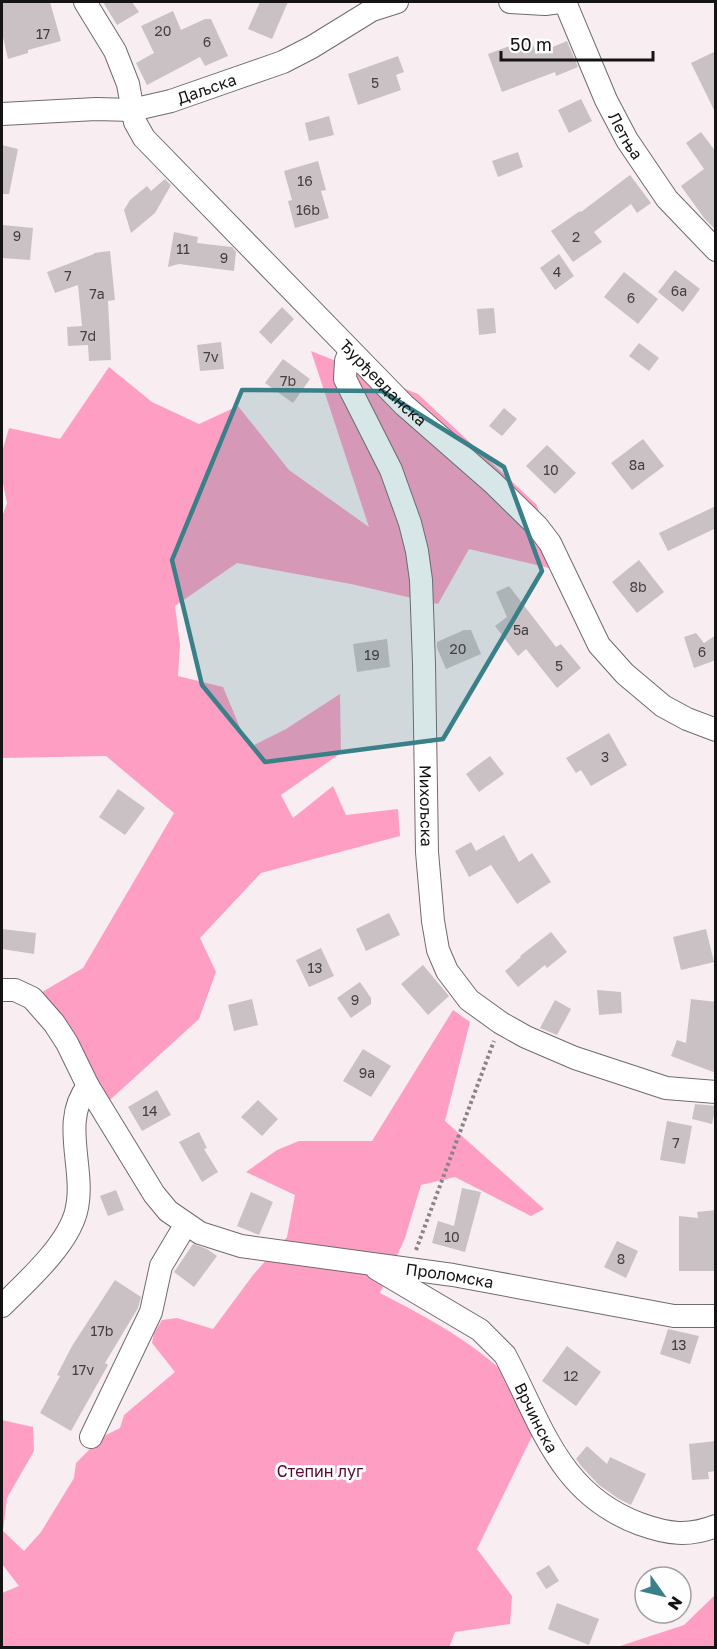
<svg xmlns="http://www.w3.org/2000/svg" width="717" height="1649" font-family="'Golos Text',sans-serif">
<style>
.forest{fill:#fe9ec3}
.building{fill:#cac1c4}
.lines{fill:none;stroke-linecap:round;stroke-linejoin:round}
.street-casing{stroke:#726a6d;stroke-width:24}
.path{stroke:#8b8486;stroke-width:4;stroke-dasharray:3 3;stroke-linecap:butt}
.street{stroke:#fff;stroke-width:22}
.marked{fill:#398089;fill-opacity:0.2;stroke:#398089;stroke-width:4.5;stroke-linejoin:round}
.labels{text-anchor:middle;stroke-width:6;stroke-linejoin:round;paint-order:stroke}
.number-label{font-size:14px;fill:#433e40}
.street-label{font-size:16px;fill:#161314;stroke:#fefefe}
.park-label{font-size:16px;fill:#5b0533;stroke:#fefefe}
</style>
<rect width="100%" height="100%" fill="#f8eef1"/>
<g class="forest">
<path d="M311,351L418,394L536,504L562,571L469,549L438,604L351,584L237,563L175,606L180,645L178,676L223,687L241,730L254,745L286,729L340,694L341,753L281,795L293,818L333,786L346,815L398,809L400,836L261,873L200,938L216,972L199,1019L101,1108L32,998L83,968L174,813L106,756L2,758V517L7,503L2,479V452L9,428L60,439L109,367L152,402L199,424L238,406L289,470L369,527Z"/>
<path d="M453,1010L470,1022L445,1121L544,1209L531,1216L455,1177L421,1185L405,1238L380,1293C432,1320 485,1348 524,1393C530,1401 534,1413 539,1422L477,1549L512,1596L510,1624L455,1632L449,1648L2,1647V1593L19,1586L2,1564V1420L33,1427L34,1451L7,1498L3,1531L24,1551L41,1532L74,1478L76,1463L102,1437L120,1428L124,1415L175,1372L152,1343L154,1333L162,1320L177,1318L213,1329L253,1275L287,1237L295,1195L246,1172L277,1150L299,1141H372Z"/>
<path d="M715,1595V1647H617L684,1625Z"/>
</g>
<g class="building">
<path d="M2,2H50L61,41L28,50V53L8,59L2,33Z"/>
<path d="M103,2H132L139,12L117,25Z"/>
<path d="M260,2H288L272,39L248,29Z"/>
<path d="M173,11L181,30L205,19H211L228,56L205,66L200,57L147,85L136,63L154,53L141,26Z"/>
<path d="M531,38L536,54L567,41L578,67L556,76L555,72L502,92L488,54Z"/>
<path d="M716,51V114L691,63Z"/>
<path d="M398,56L404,72L396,75L401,90L358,105L348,74Z"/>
<path d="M581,99L592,121L569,133L558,110Z"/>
<path d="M329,116L334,135L309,141L305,123Z"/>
<path d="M701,132L716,152V230L704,218L681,186L704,169L686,143Z"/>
<path d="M2,145L18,149L9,194H2Z"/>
<path d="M518,152L523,167L498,177L492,161Z"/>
<path d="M318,161L326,190L321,191L329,218L295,228L288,201L292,200L284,171Z"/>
<path d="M630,175L651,203L637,213L631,204L594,232L602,242L573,262L551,231L580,211L581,212Z"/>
<path d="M165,179L171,185L155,213L131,233L124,210L130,200L147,186L151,191Z"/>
<path d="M3,225L33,228L30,260L2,258Z"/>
<path d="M174,232L198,237L197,243L232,247L236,252L234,271L179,264L168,267Z"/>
<path d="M110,251L115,300L108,301L111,360L89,361L88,345L68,346L67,327L82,326L78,285L55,293L47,272L94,254V253Z"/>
<path d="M559,254L574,276L555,290L540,268Z"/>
<path d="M675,270L700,289L683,312L658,292Z"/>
<path d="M624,272L658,299L638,324L604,297Z"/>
<path d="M282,307L294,319L271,344L259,332Z"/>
<path d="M494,308L496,333L479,335L477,309Z"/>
<path d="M221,342L224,369L200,371L197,345Z"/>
<path d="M639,343L659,358L649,371L629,356Z"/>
<path d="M283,359L310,379L293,403L265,383Z"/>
<path d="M504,408L517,419L502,436L489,426Z"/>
<path d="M643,439L664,466L632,490L611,463Z"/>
<path d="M547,445L576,473L555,494L526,466Z"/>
<path d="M716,506V528L668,551L659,533Z"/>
<path d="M639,560L664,592L637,613L612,582Z"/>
<path d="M509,586L556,647L561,644L581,668L557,688L526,649L518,656L495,626L507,617L496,592Z"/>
<path d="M464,630H471L481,654L446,669L437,648V642Z"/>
<path d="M696,633L704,643L716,635V660L694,668L684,637Z"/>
<path d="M387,639L390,667L357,672L353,644Z"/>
<path d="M609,733L627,765L591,786L581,770L576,773L566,758Z"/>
<path d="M490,756L504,774L479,792L466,774Z"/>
<path d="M118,789L145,808L125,835L99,817Z"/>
<path d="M504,835L519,862L532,853L551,882L517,904L491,865L469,877L455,851L471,842L476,851Z"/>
<path d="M389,913L400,935L366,951L356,929Z"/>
<path d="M2,929L36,933L34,954L2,949Z"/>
<path d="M706,929L714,962L681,970L673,937Z"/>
<path d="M551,932L567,952L547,968L545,965L518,987L505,971L521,957L520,956Z"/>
<path d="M321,948L334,976L309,987L296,960Z"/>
<path d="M423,965L449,996L428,1015L401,984Z"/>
<path d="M360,982L371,998V1004L351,1018L337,998Z"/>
<path d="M597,990L621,992L622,1013L599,1015Z"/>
<path d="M252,999L258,1025L234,1031L228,1005Z"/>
<path d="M691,999L716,1002V1073L671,1056L677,1040L686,1043Z"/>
<path d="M555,1000L571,1009L557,1035L540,1028Z"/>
<path d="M363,1049L391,1066L371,1097L343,1081Z"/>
<path d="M157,1090L171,1115L142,1131L128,1107Z"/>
<path d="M258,1100L278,1119L262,1136L241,1117Z"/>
<path d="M695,1104L716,1106L712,1124L692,1119Z"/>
<path d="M667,1121L692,1126L685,1164L660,1160Z"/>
<path d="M199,1132L207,1148L204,1149L218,1172L202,1182L179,1142Z"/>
<path d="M462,1188L481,1192L465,1252L432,1243L438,1221L454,1226Z"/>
<path d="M116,1190L124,1210L108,1216L100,1196Z"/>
<path d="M251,1192L273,1202L259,1235L237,1226Z"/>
<path d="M716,1210V1271H679V1216L698,1218L697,1212Z"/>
<path d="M617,1241L638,1251L626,1278L604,1267Z"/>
<path d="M193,1244L207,1249L217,1256L194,1287L174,1272Z"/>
<path d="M115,1280L141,1297L138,1308L105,1363L108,1365L71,1431L40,1413L60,1376L57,1375L72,1346Z"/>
<path d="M668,1329L699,1336L690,1364L660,1354Z"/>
<path d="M567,1346L601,1372L576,1406L542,1381Z"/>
<path d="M716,1441V1471L708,1472L709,1479L692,1480L689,1444Z"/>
<path d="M587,1446L607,1464L610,1457L646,1474L631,1505L619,1499L599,1485L582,1467L576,1459Z"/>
<path d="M549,1565L559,1581L546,1589L536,1573Z"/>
<path d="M557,1603L599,1619L589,1645L548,1629Z"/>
</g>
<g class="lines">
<defs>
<g id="street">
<path id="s1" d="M85,2L115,51L128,84L135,122L144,138L404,405L493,483L537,526L550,543L599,645L625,674L663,706L687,719L716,730"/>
<path d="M510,2L545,4L560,2"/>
<path id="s2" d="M565,2L606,100L627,140L667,199L716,250"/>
<path id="s3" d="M2,114L96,109L132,110L171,101L283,62L312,47L372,10L397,2"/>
<path id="s4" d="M350,350L346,361L345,379L391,470L410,523L417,551L421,580L424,664L427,852L433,921L438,950L447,971L469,1000L501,1023L526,1037L575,1058L666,1088L716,1092"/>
<path id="s5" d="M2,990H15L32,998L54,1023L67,1043L88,1086L154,1194L168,1211L200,1233L241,1246L453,1275L674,1316H716"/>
<path id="s6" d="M377,1269L480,1330L505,1355C542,1425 559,1494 640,1524C668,1534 688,1537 716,1526"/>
<path d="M2,1306C26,1282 67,1246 76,1212C87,1170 59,1123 88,1086"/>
<path d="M91,1437L151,1312L161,1266L186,1224"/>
</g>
</defs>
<use href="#street" class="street-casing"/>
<path class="path" d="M416,1250L494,1041"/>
<use href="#street" class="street"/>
</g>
<path class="marked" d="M242,390L382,391L504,467L542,571L443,739L265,762L202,685L172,560Z"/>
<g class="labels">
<g class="number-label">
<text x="163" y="36">20</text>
<text x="43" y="39">17</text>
<text x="207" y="47">6</text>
<text x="375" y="88">5</text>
<text x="305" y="186">16</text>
<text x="308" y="215">16b</text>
<text x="17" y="241">9</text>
<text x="576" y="242">2</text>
<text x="183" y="254">11</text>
<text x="224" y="263">9</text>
<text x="557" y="277">4</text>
<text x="68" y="281">7</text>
<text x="679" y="296">6a</text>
<text x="97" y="299">7a</text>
<text x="631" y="303">6</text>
<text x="88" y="341">7d</text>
<text x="211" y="362">7v</text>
<text x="288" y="386">7b</text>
<text x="637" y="470">8a</text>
<text x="551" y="475">10</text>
<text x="638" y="592">8b</text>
<text x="521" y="635">5a</text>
<text x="458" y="654">20</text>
<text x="702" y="657">6</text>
<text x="372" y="660">19</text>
<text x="559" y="671">5</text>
<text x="605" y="762">3</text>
<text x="315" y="973">13</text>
<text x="355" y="1005">9</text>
<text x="367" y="1078">9a</text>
<text x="150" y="1116">14</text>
<text x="676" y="1148">7</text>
<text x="452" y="1242">10</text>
<text x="621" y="1264">8</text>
<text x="102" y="1336">17b</text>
<text x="679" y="1350">13</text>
<text x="83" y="1375">17v</text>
<text x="571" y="1381">12</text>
</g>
<g class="street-label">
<text dy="6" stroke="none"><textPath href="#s3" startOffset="208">Даљска</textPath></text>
<text dy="6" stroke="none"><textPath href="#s2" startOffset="147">Летња</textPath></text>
<text dy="6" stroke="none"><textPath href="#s1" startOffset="492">Ђурђевданска</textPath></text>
<text dy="6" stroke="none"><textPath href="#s4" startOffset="472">Михољска</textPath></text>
<text dy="6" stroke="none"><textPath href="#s5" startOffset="578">Проломска</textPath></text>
<text dy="6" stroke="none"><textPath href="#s6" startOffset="225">Врчинска</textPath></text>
</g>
<g class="park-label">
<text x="320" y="1477">Степин луг</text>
</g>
</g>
<rect width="717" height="1649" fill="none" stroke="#161314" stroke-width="6"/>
<g transform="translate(663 1595) rotate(124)"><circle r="28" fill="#fefefe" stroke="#a1a0a0" stroke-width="1.5"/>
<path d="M0-4.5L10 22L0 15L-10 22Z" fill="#398089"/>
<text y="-9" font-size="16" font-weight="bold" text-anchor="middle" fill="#161314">N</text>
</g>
<path d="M501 51v9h152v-9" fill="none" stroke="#161314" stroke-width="3"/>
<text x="510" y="51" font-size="18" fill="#161314" stroke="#fefefe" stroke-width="4.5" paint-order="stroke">50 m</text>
</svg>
